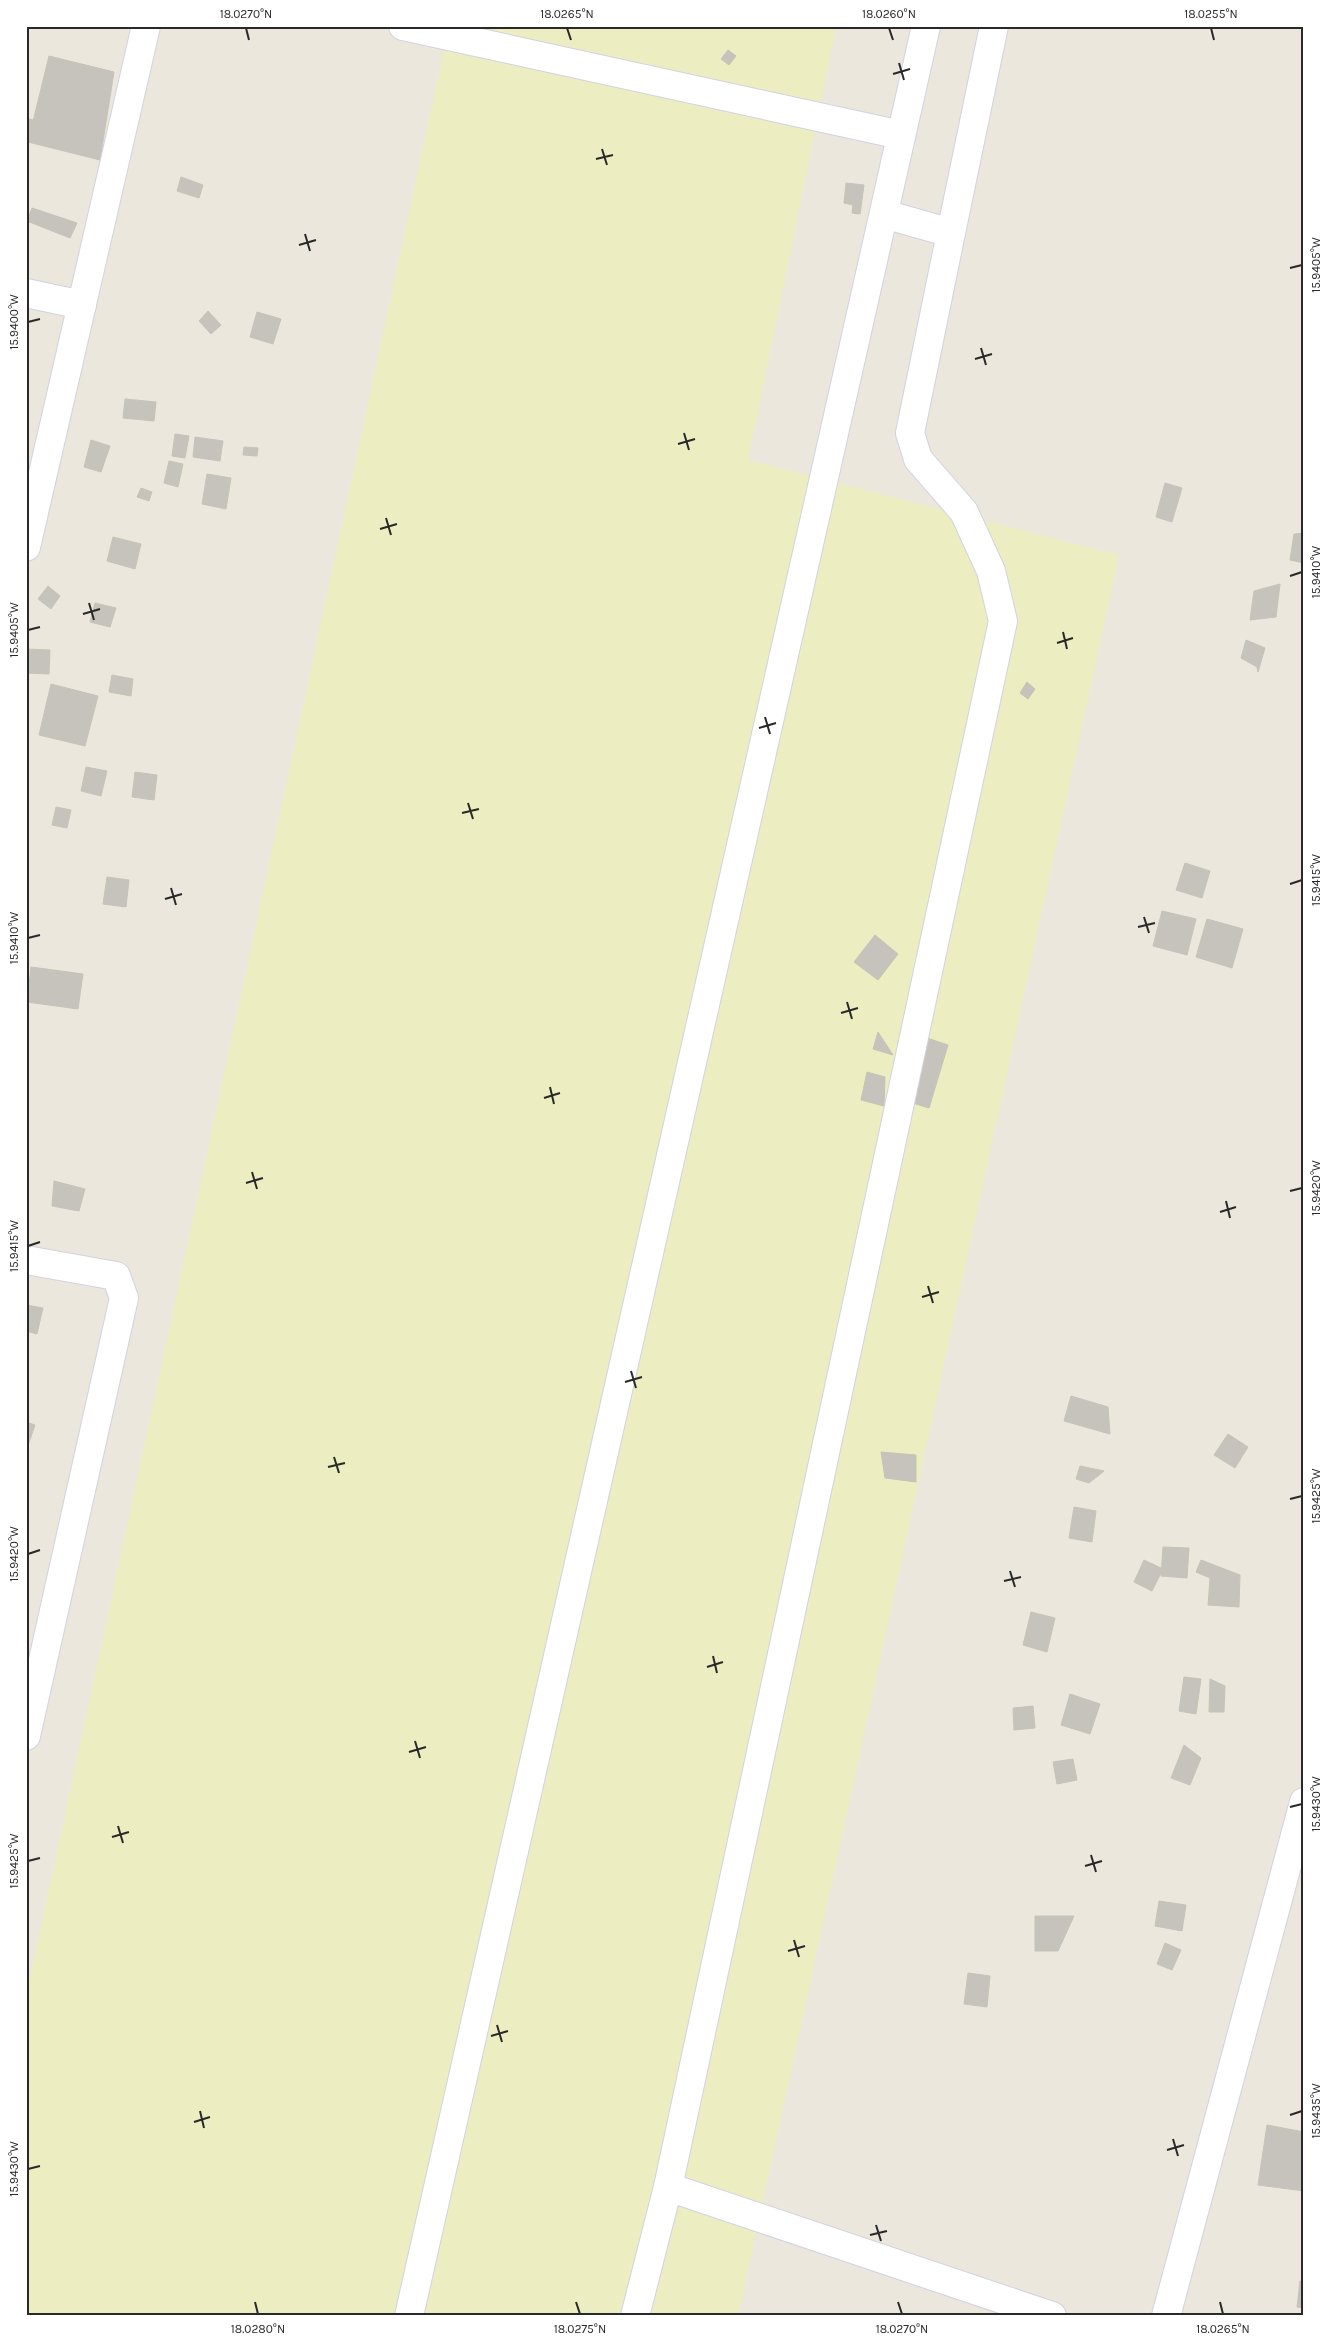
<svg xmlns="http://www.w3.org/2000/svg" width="1330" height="2342" font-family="Karla,sans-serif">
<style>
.sand{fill:#eceec1}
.building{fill:#c6c3bc;stroke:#c6c3b6}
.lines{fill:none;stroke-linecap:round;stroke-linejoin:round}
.minor-casing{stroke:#d2d2e1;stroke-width:30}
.minor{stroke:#fff;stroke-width:28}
.ticks{fill:none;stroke:#292929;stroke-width:2}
.neatline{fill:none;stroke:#292929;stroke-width:2}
.ticks-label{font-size:12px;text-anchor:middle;fill:#292929}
</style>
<rect width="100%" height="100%" fill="#ebe7dc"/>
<path class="sand" d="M449,26H836L748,460L1119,555L738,2316H26V1996Z"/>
<g class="building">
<path d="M728,50L736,56L729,65L721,59Z"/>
<path d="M49,56L114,72L100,160L28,142Z"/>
<path d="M26,118L33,120L28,142H26Z"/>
<path d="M181,177L203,185L199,198L177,191Z"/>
<path d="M846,183L864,185L860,214L852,213L853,205L844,203Z"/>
<path d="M32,208L77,223L70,238L27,221Z"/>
<path d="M208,311L221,325L211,334L199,321Z"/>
<path d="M257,312L281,319L273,344L250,337Z"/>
<path d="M125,399L156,402L154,421L123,418Z"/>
<path d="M175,434L189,436L185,458L172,456Z"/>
<path d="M195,437L223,441L220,461L193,457Z"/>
<path d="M91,440L110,446L101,472L84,467Z"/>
<path d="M244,447L258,448L257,456L243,455Z"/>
<path d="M169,461L183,464L178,487L164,483Z"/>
<path d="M207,474L231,478L226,509L202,504Z"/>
<path d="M1165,483L1182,488L1172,522L1156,517Z"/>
<path d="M141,488L152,492L149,501L137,497Z"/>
<path d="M1304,533V563L1290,560L1294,534Z"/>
<path d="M113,537L141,544L135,569L107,561Z"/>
<path d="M1280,584L1276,617L1250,620L1254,591Z"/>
<path d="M48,586L60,596L51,609L38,599Z"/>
<path d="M95,603L116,608L110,627L90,622Z"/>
<path d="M1246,640L1265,648L1258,672L1257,667L1241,658Z"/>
<path d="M26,649L50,650L49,674L26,673Z"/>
<path d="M112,675L133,679L131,696L109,692Z"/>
<path d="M1027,682L1035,689L1028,699L1020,693Z"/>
<path d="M51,684L98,696L85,746L39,735Z"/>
<path d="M86,767L107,771L101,796L81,791Z"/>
<path d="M135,772L157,775L154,800L132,797Z"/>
<path d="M56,807L71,810L67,828L52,825Z"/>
<path d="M1185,863L1210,871L1202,898L1176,890Z"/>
<path d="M107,877L129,880L126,907L103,904Z"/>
<path d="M1162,911L1196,919L1187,955L1153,946Z"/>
<path d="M1207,919L1243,929L1232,968L1196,957Z"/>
<path d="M875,935L898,954L878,980L854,962Z"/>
<path d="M31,967L83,974L78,1009L27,1002Z"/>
<path d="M878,1032L893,1055L873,1049Z"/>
<path d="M921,1036L948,1045L929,1108L903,1100Z"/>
<path d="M867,1072L885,1077L884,1106L861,1100Z"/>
<path d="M54,1181L85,1189L79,1211L52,1206Z"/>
<path d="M26,1305L43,1308L37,1334L26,1331Z"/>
<path d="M1071,1396L1108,1407L1110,1434L1064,1421Z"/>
<path d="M26,1422L35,1425L26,1451Z"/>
<path d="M1228,1434L1248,1447L1235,1468L1214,1455Z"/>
<path d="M881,1452L916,1455V1482L885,1478Z"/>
<path d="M1080,1466L1104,1471L1089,1483L1076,1479Z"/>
<path d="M1074,1507L1096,1511L1092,1542L1069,1538Z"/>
<path d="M1163,1547L1189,1548L1187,1578L1161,1576Z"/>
<path d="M1144,1560L1163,1569L1152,1591L1134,1582Z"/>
<path d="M1201,1560L1240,1575L1239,1607L1208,1605L1210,1578L1196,1572Z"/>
<path d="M1031,1612L1055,1618L1047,1652L1023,1645Z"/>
<path d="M1184,1677L1201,1679L1196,1714L1179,1711Z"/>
<path d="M1210,1679L1225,1686L1224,1712H1209Z"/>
<path d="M1070,1694L1100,1704L1090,1734L1061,1725Z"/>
<path d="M1033,1706L1035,1728L1014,1730L1013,1708Z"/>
<path d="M1184,1745L1201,1758L1190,1785L1171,1778Z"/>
<path d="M1073,1759L1077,1780L1057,1784L1053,1762Z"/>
<path d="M1159,1901L1186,1905L1182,1931L1155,1926Z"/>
<path d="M1035,1916H1074L1058,1951H1035Z"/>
<path d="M1165,1943L1181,1950L1172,1970L1157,1964Z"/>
<path d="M968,1973L990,1976L987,2007L964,2004Z"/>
<path d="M1267,2125L1304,2132V2191L1258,2185Z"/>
<path d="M1300,2281H1304V2308L1297,2307Z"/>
</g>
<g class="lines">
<defs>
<g id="minor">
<path d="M403,26L901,135"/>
<path d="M951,233L994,26"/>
<path d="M26,293L82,305"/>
<path d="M26,547L146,26"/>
<path d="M26,1260L116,1276L124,1298L26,1736"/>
<path d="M668,2187L1052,2316"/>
<path d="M409,2316L926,26"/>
<path d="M635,2316L668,2187L1003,621L991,571L964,512L918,459L910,433L951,233L884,214"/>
<path d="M1166,2316L1304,1802"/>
</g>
</defs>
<use href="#minor" class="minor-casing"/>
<use href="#minor" class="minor"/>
</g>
<path class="ticks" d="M246,28L249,40M567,28L571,40M889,28L893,40M1211,28L1214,40M899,63L904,80M893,74L910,69M602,149L607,165M596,159L613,155M305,234L310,251M299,245L316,240M1290,268L1302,265M28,322L40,319M981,348L986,365M975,359L992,354M684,433L689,450M678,444L695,439M386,518L391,535M380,529L397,524M1290,576L1302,572M89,603L94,620M83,614L100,609M28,630L40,627M1063,632L1067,649M1057,643L1073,638M765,717L770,734M759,728L776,723M468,803L473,819M462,813L479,809M1290,884L1302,880M171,888L176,905M165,899L182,894M1144,917L1149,933M1138,927L1155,923M28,938L40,935M847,1002L852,1019M841,1013L858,1008M550,1087L554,1104M544,1098L560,1093M252,1172L257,1189M246,1183L263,1178M1290,1191L1302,1188M1226,1201L1230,1218M1220,1212L1236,1207M28,1246L40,1242M928,1286L933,1303M922,1297L939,1292M631,1371L636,1388M625,1382L642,1377M334,1457L339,1473M328,1467L345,1463M1290,1499L1302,1496M28,1554L40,1550M1010,1571L1015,1587M1004,1581L1021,1577M713,1656L717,1673M707,1667L723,1662M415,1741L420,1758M409,1752L426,1747M1290,1807L1302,1804M118,1826L123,1843M112,1837L129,1832M1091,1855L1096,1872M28,1861L40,1858M1085,1866L1102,1861M794,1940L799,1957M788,1951L805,1946M497,2025L502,2042M491,2036L508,2031M200,2111L204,2128M1290,2115L1302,2111M194,2122L210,2117M1173,2139L1178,2156M1167,2150L1184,2145M28,2169L40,2166M876,2225L881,2241M870,2235L887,2231M255,2302L258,2314M576,2302L580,2314M898,2302L902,2314M1220,2302L1223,2314"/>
<rect width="1330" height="2342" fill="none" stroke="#ffffff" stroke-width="55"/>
<rect x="28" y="28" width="1274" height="2286" class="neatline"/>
<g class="ticks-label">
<text x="246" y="18">18.0270°N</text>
<text x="567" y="18">18.0265°N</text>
<text x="889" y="18">18.0260°N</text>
<text x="1211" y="18">18.0255°N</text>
<text transform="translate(1316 265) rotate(-90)" y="4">15.9405°W</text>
<text transform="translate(14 322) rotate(-90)" y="4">15.9400°W</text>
<text transform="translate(1316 572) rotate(-90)" y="4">15.9410°W</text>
<text transform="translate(14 630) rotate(-90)" y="4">15.9405°W</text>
<text transform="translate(1316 880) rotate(-90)" y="4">15.9415°W</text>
<text transform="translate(14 938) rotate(-90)" y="4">15.9410°W</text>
<text transform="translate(1316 1188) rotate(-90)" y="4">15.9420°W</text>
<text transform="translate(14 1246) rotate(-90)" y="4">15.9415°W</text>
<text transform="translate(1316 1496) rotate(-90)" y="4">15.9425°W</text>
<text transform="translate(14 1554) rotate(-90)" y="4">15.9420°W</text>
<text transform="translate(1316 1804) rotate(-90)" y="4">15.9430°W</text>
<text transform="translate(14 1861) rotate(-90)" y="4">15.9425°W</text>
<text transform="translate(1316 2111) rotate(-90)" y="4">15.9435°W</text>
<text transform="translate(14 2169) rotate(-90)" y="4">15.9430°W</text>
<text x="258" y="2333">18.0280°N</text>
<text x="580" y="2333">18.0275°N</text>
<text x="902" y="2333">18.0270°N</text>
<text x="1223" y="2333">18.0265°N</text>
</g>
</svg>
